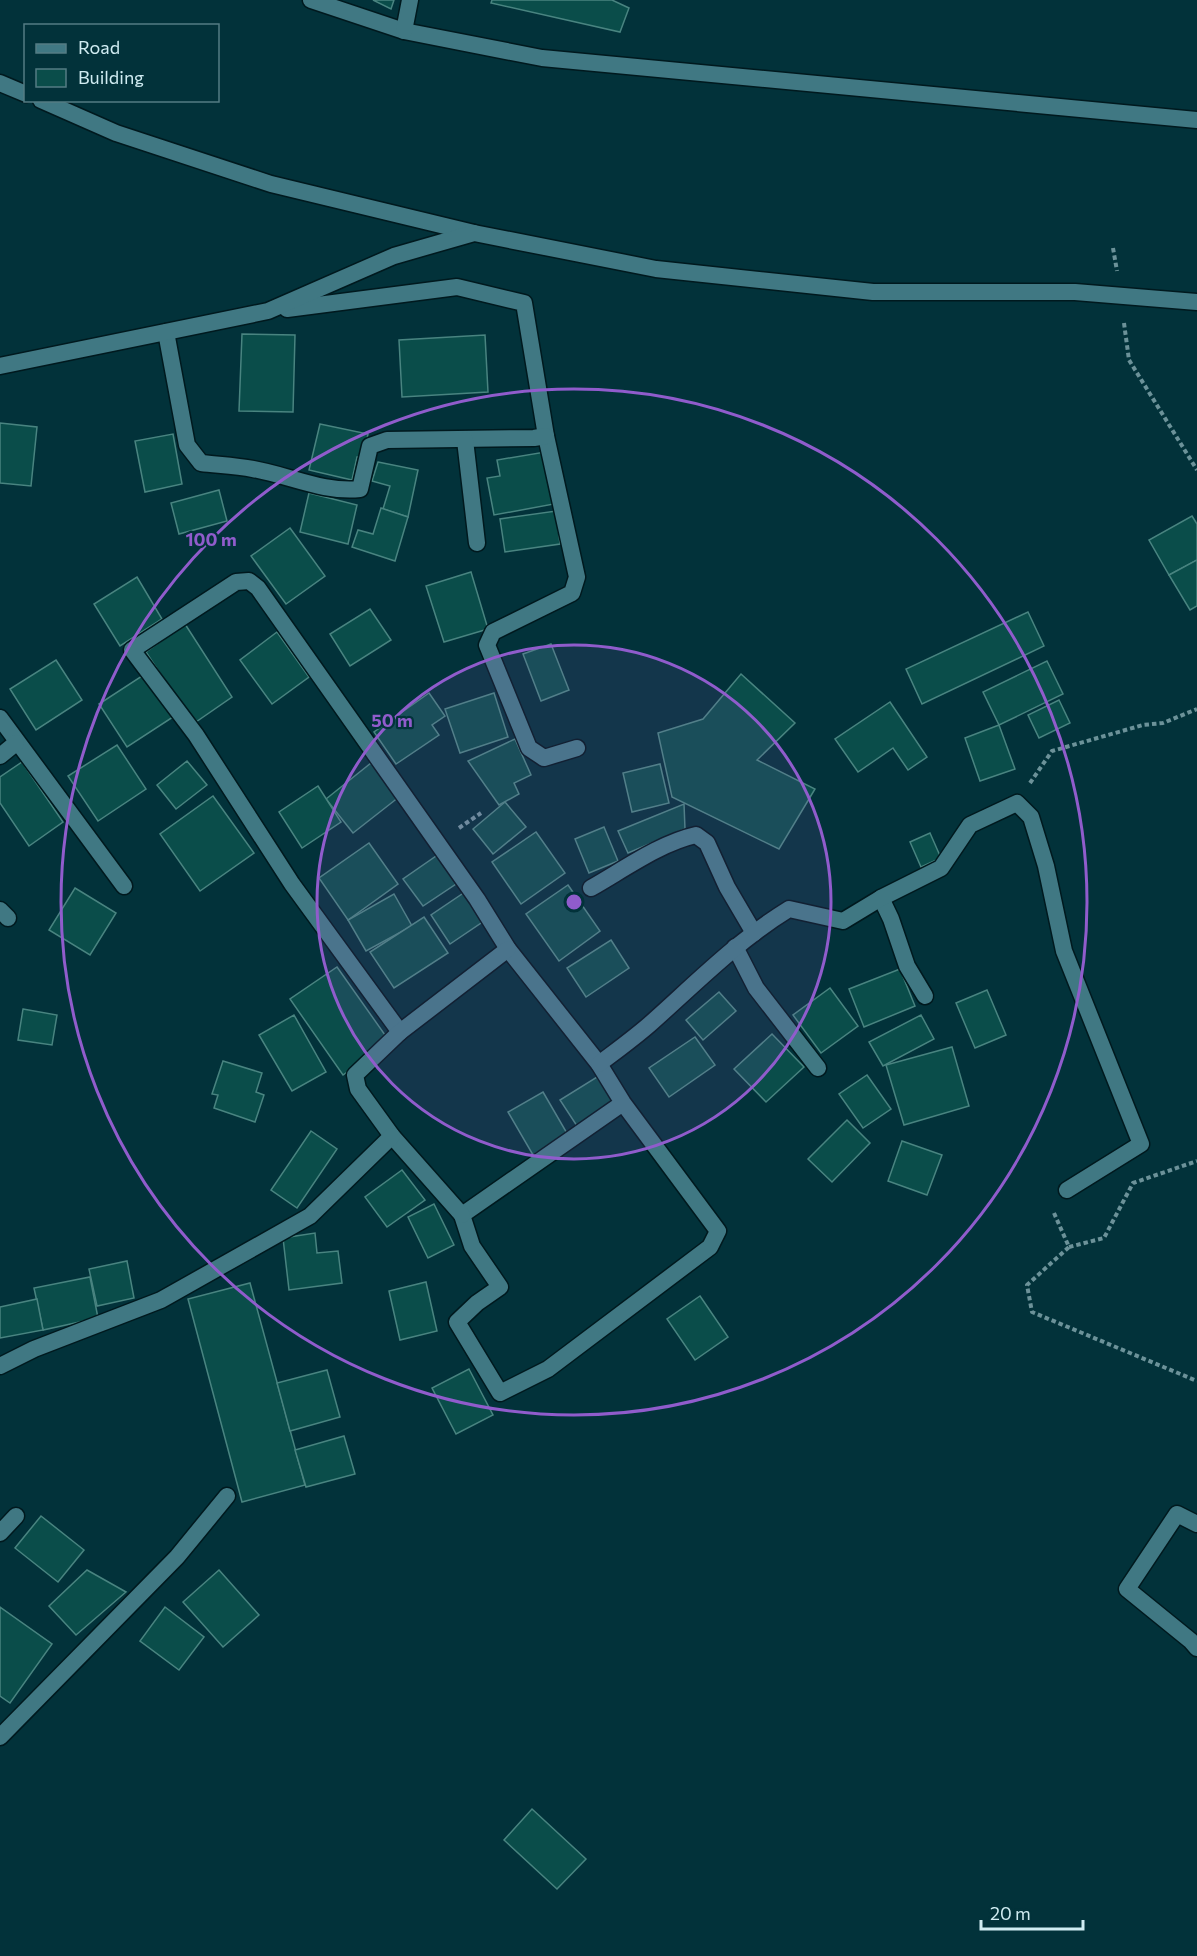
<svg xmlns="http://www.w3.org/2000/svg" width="1197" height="1956" font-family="Commissioner,sans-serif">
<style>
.building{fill:#0a4d4a;stroke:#498480;stroke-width:1.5}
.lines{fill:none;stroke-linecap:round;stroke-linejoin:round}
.service-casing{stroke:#00191e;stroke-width:19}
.minor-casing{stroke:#00191e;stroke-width:19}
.path{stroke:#6c9299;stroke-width:4;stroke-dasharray:4.5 3;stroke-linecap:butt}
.service{stroke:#407883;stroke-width:16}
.minor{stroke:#407883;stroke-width:16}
.ring{fill:none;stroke:#905ccc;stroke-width:3}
.centre{fill:#905ccc;stroke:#02323a;stroke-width:3}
.ring-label{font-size:18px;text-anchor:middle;font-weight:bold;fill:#905ccc;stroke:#02323a;stroke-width:4.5;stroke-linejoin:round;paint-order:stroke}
</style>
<rect width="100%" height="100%" fill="#02323a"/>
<g class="building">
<path d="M373,0H394L391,9Z"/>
<path d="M492,0H612L629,8L620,32L491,3Z"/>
<path d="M242,334L295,335L293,412L239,411Z"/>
<path d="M485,335L488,392L402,397L399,340Z"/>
<path d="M0,423L37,427L31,486L0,483Z"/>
<path d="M320,424L368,434L363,457H357L352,480L309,470Z"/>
<path d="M173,434L182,484L145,492L135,441Z"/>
<path d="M545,452L554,504L494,515L487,478L500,476L497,460Z"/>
<path d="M378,462L418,470L408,517L383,509L390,486L372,481Z"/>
<path d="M219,490L227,521L179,534L171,503Z"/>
<path d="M309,493L357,505L348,544L300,532Z"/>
<path d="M381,508L408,517L395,561L352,547L358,530L373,534Z"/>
<path d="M556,511L560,544L505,552L500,519Z"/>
<path d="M1192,516L1197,524V560L1169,575L1149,540Z"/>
<path d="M290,528L325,576L286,604L251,556Z"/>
<path d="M1197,560V606L1190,610L1169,575Z"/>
<path d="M471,572L488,629L444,642L426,586Z"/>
<path d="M137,577L162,619L120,646L94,604Z"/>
<path d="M370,609L391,640L350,666L330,634Z"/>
<path d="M1028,612L1044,646L922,704L906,669Z"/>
<path d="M185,624L232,697L193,724L146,652Z"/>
<path d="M277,632L309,677L272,704L240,660Z"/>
<path d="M551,644L569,690L541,701L523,654Z"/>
<path d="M56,660L82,700L36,730L10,689Z"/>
<path d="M1047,661L1063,694L999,725L983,692Z"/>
<path d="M145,674L173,717L127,747L99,704Z"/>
<path d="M741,674L795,723L757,760L815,789L779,849L672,797L658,733L703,719Z"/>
<path d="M429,693L445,716L432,725L439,735L396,764L374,732Z"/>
<path d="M494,693L508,737L460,753L445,709Z"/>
<path d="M1059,700L1070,723L1039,738L1028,715Z"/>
<path d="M890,702L927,757L908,770L893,748L858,772L835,739Z"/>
<path d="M999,725L1015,769L980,781L965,738Z"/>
<path d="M515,739L531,775L514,783L519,794L499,805L468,761Z"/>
<path d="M117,745L146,789L98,821L68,776Z"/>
<path d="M187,761L207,785L176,809L157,785Z"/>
<path d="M22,762L63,822L29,846L0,803V777Z"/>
<path d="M371,763L399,797L353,833L326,799Z"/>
<path d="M660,764L669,803L632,812L623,773Z"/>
<path d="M318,786L341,822L302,848L279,812Z"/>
<path d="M213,796L254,853L200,891L160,834Z"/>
<path d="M505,802L526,827L493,854L473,829Z"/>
<path d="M684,804L685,829L628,853L618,831Z"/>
<path d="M604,827L618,861L589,873L575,839Z"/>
<path d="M536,832L565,873L521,904L492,862Z"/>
<path d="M930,833L941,858L921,867L910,842Z"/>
<path d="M369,843L398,884L348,920L319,878Z"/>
<path d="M439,854L459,882L423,906L403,879Z"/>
<path d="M568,885L600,931L559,961L526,914Z"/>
<path d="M75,888L116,913L90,955L49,930Z"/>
<path d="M465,892L484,921L450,944L431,915Z"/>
<path d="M394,894L412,926L366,951L348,920Z"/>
<path d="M424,917L448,953L394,988L370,952Z"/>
<path d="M611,940L629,968L586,997L567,968Z"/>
<path d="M337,967L390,1042L343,1075L290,999Z"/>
<path d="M900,969L915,1006L864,1027L849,989Z"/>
<path d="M830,988L858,1026L821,1053L793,1015Z"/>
<path d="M987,990L1006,1035L975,1048L956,1003Z"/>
<path d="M719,992L736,1011L703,1040L686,1020Z"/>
<path d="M23,1009L57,1015L52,1045L18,1040Z"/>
<path d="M294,1015L326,1072L292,1091L259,1035Z"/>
<path d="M921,1015L934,1039L883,1066L869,1042Z"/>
<path d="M772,1034L804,1067L766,1102L734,1069Z"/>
<path d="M695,1037L715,1065L669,1097L649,1068Z"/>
<path d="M952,1047L969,1106L904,1125L886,1065Z"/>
<path d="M223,1061L262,1073L256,1092L264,1095L255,1122L214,1108L218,1095L212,1094Z"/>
<path d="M867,1075L891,1109L863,1128L839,1094Z"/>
<path d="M597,1077L614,1103L577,1126L560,1100Z"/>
<path d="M543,1092L568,1135L533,1155L508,1112Z"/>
<path d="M847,1120L870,1143L832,1182L808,1159Z"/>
<path d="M311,1131L337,1149L297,1208L271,1190Z"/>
<path d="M902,1141L942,1155L927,1195L888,1181Z"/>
<path d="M402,1170L425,1200L387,1227L365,1197Z"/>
<path d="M434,1204L454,1245L428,1258L408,1217Z"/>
<path d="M315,1233L317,1253L338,1251L342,1283L289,1290L283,1238Z"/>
<path d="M127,1261L134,1298L97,1306L89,1269Z"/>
<path d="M90,1277L98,1318L43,1330L34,1288Z"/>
<path d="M426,1282L437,1331L400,1340L389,1291Z"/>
<path d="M250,1283L305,1485L242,1502L188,1299Z"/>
<path d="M700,1296L728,1337L695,1360L667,1319Z"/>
<path d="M37,1299L43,1330L0,1338V1307Z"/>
<path d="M469,1369L493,1415L456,1434L432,1388Z"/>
<path d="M327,1370L340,1417L290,1431L277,1383Z"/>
<path d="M344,1436L355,1474L306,1487L295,1450Z"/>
<path d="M41,1516L84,1550L58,1582L15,1548Z"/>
<path d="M87,1570L126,1592L76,1635L49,1606Z"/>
<path d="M219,1570L259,1615L223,1647L183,1602Z"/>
<path d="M0,1607L52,1644L10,1703L0,1696Z"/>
<path d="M165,1607L204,1637L179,1670L140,1641Z"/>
<path d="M532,1809L586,1859L557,1889L504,1840Z"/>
</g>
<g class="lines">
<defs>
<g id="service">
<path d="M311,0L404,31L542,58L1197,120"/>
<path d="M0,83L26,94"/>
<path d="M41,100L116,133L271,184L474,233"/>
<path d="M1197,1524L1177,1514L1127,1589L1191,1641L1197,1648"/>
</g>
<g id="minor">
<path d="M404,31L410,0"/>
<path d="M287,309L457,287L524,303L546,436L577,577L572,593L493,632L487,645L529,748L544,758L577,748"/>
<path d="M166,332L187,445L201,463C218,465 236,466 253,469C288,475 324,493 360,489L370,446L387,440L534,438L546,436"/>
<path d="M0,366L268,311L394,256L474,233L656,269L873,292H1075L1197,302"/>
<path d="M465,440L477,543"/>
<path d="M0,718L124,886"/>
<path d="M0,756L16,743"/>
<path d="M591,888C623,870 660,843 696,835L707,843L727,887L754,933"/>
<path d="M881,898L891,919L907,966L925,996"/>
<path d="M0,910L8,918"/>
<path d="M735,947L756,988L818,1068"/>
<path d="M400,1032L292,884L196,735L132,650L236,582L249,581L258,588L477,899L508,949L599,1064L623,1103L718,1231L710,1247L548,1369L500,1393L457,1322L477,1303L500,1287L472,1246L462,1215L623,1103"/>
<path d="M599,1064C616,1051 634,1038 650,1024C695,984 737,941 789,909L843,921L881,898L941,868L970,825L1017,803L1031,817L1046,866L1064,951L1141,1144L1067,1190"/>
<path d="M462,1215L392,1136L358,1089L355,1075L400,1032L508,949"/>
<path d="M0,1366L34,1349L161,1300L310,1216L392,1136"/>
<path d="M0,1533L16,1516"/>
<path d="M0,1737L177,1557L227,1496"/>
</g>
</defs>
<use href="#service" class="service-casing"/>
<use href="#minor" class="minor-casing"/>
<g class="path">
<path d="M1113,248L1117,271"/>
<path d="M1124,323L1129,360L1197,470"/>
<path d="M1030,783L1052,751L1143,725L1163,723L1197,709"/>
<path d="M459,828L481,813"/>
<path d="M1054,1213L1069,1247L1027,1285L1032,1312L1197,1381"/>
<path d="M1069,1247L1104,1238L1133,1183L1197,1161"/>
</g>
<use href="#service" class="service"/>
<use href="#minor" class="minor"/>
</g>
<circle cx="574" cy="902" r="257" fill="#905ccc" fill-opacity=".12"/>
<g class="ring">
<circle cx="574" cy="902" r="257"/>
<circle cx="574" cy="902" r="513"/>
</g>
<circle cx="574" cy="902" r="9" class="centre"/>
<g class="ring-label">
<text x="211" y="546">100 m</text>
<text x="392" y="727">50 m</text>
</g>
<rect x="24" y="24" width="195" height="78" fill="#02323a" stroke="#547c84" stroke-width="1.5"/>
<rect x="36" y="44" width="30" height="9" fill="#407883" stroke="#547c84" stroke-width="1.5"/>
<text x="78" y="54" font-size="18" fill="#d0ecf2">Road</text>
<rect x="36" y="69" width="30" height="18" fill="#0a4d4a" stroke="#547c84" stroke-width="1.5"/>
<text x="78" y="84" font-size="18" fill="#d0ecf2">Building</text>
<path d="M981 1920v9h102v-9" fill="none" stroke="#d0ecf2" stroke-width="3"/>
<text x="990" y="1920" font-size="18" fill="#d0ecf2" stroke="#02323a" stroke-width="4.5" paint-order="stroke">20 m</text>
</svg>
